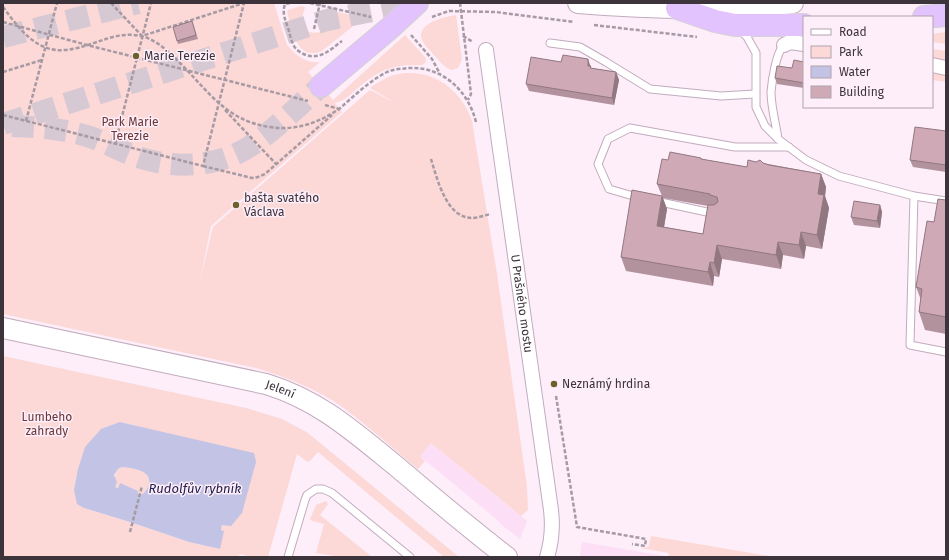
<svg xmlns="http://www.w3.org/2000/svg" width="949" height="560" font-family="'Fira Sans',sans-serif">
<style>
.built{fill:#fcdef6}
.green{fill:#fcd8d6;fill-rule:evenodd}
.water{fill:#c3c4e5;fill-rule:evenodd}
.lines{fill:none;stroke-linecap:round;stroke-linejoin:round}
.highway-tunnel{stroke:#d7c9d4;stroke-width:22;stroke-dasharray:22 11;stroke-linecap:butt}
.lane-casing{stroke:#c2abbd;stroke-width:9}
.street-casing{stroke:#c2abbd;stroke-width:16}
.secondary-casing{stroke:#c2abbd;stroke-width:22}
.highway-casing{stroke:#d4d2d4;stroke-width:24}
.path{stroke:#a69aa4;stroke-width:2.5;stroke-dasharray:4 2;stroke-linecap:butt}
.lane{stroke:#fff;stroke-width:7}
.street{stroke:#fff;stroke-width:14}
.secondary{stroke:#fff;stroke-width:20}
.highway{stroke:#e2c3fd;stroke-width:22}
.wall{fill:#b2929d;fill-rule:evenodd}
.shaded-wall{fill:#91777f}
.building{fill:#cfaab6;stroke:#91777f}
.poi-dot{fill:#6d602d;stroke:#fdeefa;stroke-width:1.5}
.labels{text-anchor:middle;stroke-width:3;stroke-linejoin:round;paint-order:stroke}
.poi-label{font-size:12px;fill:#3d333b;stroke:#fdeefa;text-anchor:start}
.park-label{font-size:12px;fill:#6c3736;stroke:#fdeefa}
.street-label{font-size:12px;fill:#3d333b;stroke:#fdeefa}
.water-label{font-size:13px;font-style:italic;fill:#25224c;stroke:#fdeefa}
</style>
<rect width="100%" height="100%" fill="#fdeefa"/>
<g class="built">
<path d="M431,443L527,521L520,539L503,526L495,518L420,456Z"/>
<path d="M582,542L671,557H580Z"/>
</g>
<g class="green">
<path d="M3,3H274L287,45C295,55 307,64 320,62L308,72L333,100L405,35L425,57L426,60L425,63L422,65C394,64 380,69 359,87C352,93 345,101 335,103L342,112L211,226L200,281L213,227L370,90L397,104L370,88C377,83 385,78 394,75C429,66 461,88 472,121L497,274L527,487L528,510L521,516L431,443L420,456L425,461L418,469C391,447 361,419 332,400C308,386 283,376 256,368L3,314Z"/>
<path d="M301,6L305,7C304,12 301,18 302,23C304,34 316,34 323,31L326,25L330,10L363,18L322,51C296,62 292,28 287,12L288,10Z"/>
<path d="M456,15L462,59L458,68L452,70C444,68 439,60 433,54C430,50 425,46 423,42C413,24 444,17 456,15Z"/>
<path d="M946,32V44L932,42V34Z"/>
<path d="M932,49L946,51V61L932,59Z"/>
<path d="M932,73L946,75V82L932,80Z"/>
<path d="M3,356L246,408L282,419L308,433L459,557H444L318,452L309,462L306,461L297,454L268,557H250L240,554L237,557H3ZM120,422L254,454L222,525L221,530L223,531L220,549L189,542L130,522L84,508Z"/>
<path d="M122,467C132,468 152,470 149,484C147,489 146,492 141,495L138,494V491L120,484L118,488L115,487C115,478 113,471 122,467Z"/>
<path d="M326,501L328,504L320,515L372,557H341L316,553L324,524L312,521L310,519L316,505Z"/>
<path d="M651,536L775,557H668L669,553L640,548H645L649,546Z"/>
</g>
<path class="water" d="M120,422L254,453L256,462L242,513L231,526L222,525L221,530L224,531L220,549L189,542L130,522L84,508L77,504L74,490L78,469L85,447L101,429ZM122,467C132,468 152,470 149,484C147,489 146,492 141,495L138,494V491L120,483L118,488L115,487L117,482L114,475L118,469Z"/>
<g class="lines">
<g class="highway-tunnel">
<path d="M3,37L138,3"/>
<path d="M3,124L327,20L411,3"/>
<path d="M12,126C40,127 67,129 93,138C106,143 119,150 132,155C169,169 214,169 249,147C275,130 297,107 321,86"/>
</g>
<defs>
<g id="lane">
<path d="M740,30L747,37L756,53V107L765,126L778,139L806,160L839,176L914,196L946,201"/>
<path d="M550,43L580,47L606,62L650,89L721,96L755,94"/>
<path d="M778,139C776,124 771,107 771,92C772,81 776,52 784,45"/>
<path d="M914,196L910,345L946,352"/>
<path d="M640,198L609,189L598,164L608,139L630,128L735,147H789"/>
<path d="M656,201L716,214"/>
<path d="M288,557L305,500L307,495L316,489H323L332,493L410,557"/>
</g>
<g id="street">
<path d="M784,45L790,42L804,44"/>
<path id="s1" d="M486,50L551,510C553,527 552,541 547,557"/>
<path d="M932,65L946,68"/>
</g>
<g id="secondary">
<path d="M578,3C650,9 721,11 793,3"/>
<path id="s2" d="M3,328L266,384C319,400 354,432 396,466C433,497 469,528 507,557"/>
</g>
<g id="highway">
<path d="M677,8L715,21L735,25H804"/>
<path d="M924,17L946,15"/>
<path d="M321,86L391,27L417,3"/>
</g>
</defs>
<use href="#lane" class="lane-casing"/>
<use href="#street" class="street-casing"/>
<use href="#secondary" class="secondary-casing"/>
<use href="#highway" class="highway-casing"/>
<g class="path">
<path d="M111,3L142,36L244,3"/>
<path d="M290,3L285,4C282,13 285,19 288,28C290,34 291,41 294,46C296,50 301,53 306,55C321,60 331,49 342,41"/>
<path d="M310,3L371,17"/>
<path d="M460,3L471,94L468,100"/>
<path d="M3,7C18,27 36,53 65,50C79,49 93,43 106,39C118,35 132,33 145,37C158,42 167,50 177,60C207,89 225,121 270,127C296,131 318,123 339,109"/>
<path d="M432,17L449,11L496,12L574,22"/>
<path d="M3,22L87,45L308,101"/>
<path d="M594,25L697,37"/>
<path d="M314,29L320,3"/>
<path d="M411,35L432,59L440,74"/>
<path d="M463,36L473,42"/>
<path d="M3,72L42,60"/>
<path d="M325,105L339,109"/>
<path d="M225,110L276,164"/>
<path d="M338,110C353,97 369,81 387,72C393,69 401,69 408,68C442,66 468,90 476,122"/>
<path d="M3,115L203,166L244,3"/>
<path d="M26,121L57,3"/>
<path d="M115,144L151,3"/>
<path d="M431,159C437,178 446,218 472,218C478,218 485,215 491,214"/>
<path d="M203,166L252,178L258,177L265,174L332,115"/>
<path d="M556,396L577,527L646,539L645,546L632,544"/>
<path d="M130,532L142,486"/>
</g>
<use href="#lane" class="lane"/>
<use href="#street" class="street"/>
<use href="#secondary" class="secondary"/>
<use href="#highway" class="highway"/>
</g>
<g class="wall">
<path d="M192,21L198,39L178,44L177,41Z"/>
<path d="M588,59L591,68L616,72L619,80L614,105L529,91L526,84Z"/>
<path d="M804,62V88L777,84L775,78L792,68Z"/>
<path d="M946,131V172L913,167L910,160Z"/>
<path d="M701,158V159L747,167L763,163L821,174L826,187L825,196L829,208L822,249L806,246L804,259L783,255L781,269L722,259L719,277L714,276L713,286L626,271L621,257L662,196L657,184L668,160ZM663,198L708,206L703,234L664,227L667,209Z"/>
<path d="M946,200V334L925,330L919,312L921,300L916,287L934,222Z"/>
<path d="M880,205L882,212L880,228L854,225L851,217Z"/>
</g>
<g class="shaded-wall">
<path d="M588,59L590,66H588Z"/>
<path d="M616,72L619,80L614,105L612,98Z"/>
<path d="M821,174L826,187L825,196L829,208L822,249L817,235L818,194Z"/>
<path d="M662,196L667,209L662,239L657,226Z"/>
<path d="M880,205L882,212L880,228L877,221Z"/>
<path d="M801,232L806,246L804,259L799,245Z"/>
<path d="M778,242L783,255L781,269L776,255Z"/>
<path d="M717,245L722,259L719,277L714,263Z"/>
<path d="M710,262L714,276L713,286L708,272Z"/>
</g>
<g class="building">
<path d="M192,21L196,35L177,41L173,27Z"/>
<path d="M563,55L588,59V66H591L590,68L616,72L612,98L526,84L531,57L561,62Z"/>
<path d="M794,60L804,62V83L775,78L777,66L792,68Z"/>
<path d="M915,127L946,131V165L910,160Z"/>
<path d="M670,152L701,158V159L747,167L748,160L756,162L760,160L763,163L769,165L821,174L818,194L824,195L817,235L801,232L799,245L778,242L776,255L717,245L714,263L710,262L708,272L621,257L632,190L662,196L657,226L703,234L708,205H714L718,202L717,197L710,195V194L657,184L662,159L668,160Z"/>
<path d="M938,199L946,200V317L919,312L922,289L916,287L927,221L934,222Z"/>
<path d="M854,201L880,205L877,221L851,217Z"/>
</g>
<g class="poi-dot">
<circle cx="136" cy="56" r="4"/>
<circle cx="236" cy="205" r="4"/>
<circle cx="554" cy="384" r="4"/>
</g>
<g class="labels">
<g class="poi-label">
<text x="144" y="60">Marie Terezie</text>
<text x="244" y="202">bašta svatého<tspan x="244" dy="14">Václava</tspan></text>
<text x="562" y="388">Neznámý hrdina</text>
</g>
<g class="park-label">
<text x="130" y="126">Park Marie<tspan x="130" dy="14">Terezie</tspan></text>
<text x="47" y="421">Lumbeho<tspan x="47" dy="14">zahrady</tspan></text>
</g>
<g class="street-label">
<text dy="4" stroke="none"><textPath href="#s1" startOffset="256">U Prašného mostu</textPath></text>
<text dy="4" stroke="none"><textPath href="#s2" startOffset="284">Jelení</textPath></text>
</g>
<g class="water-label">
<text x="195" y="493">Rudolfův rybník</text>
</g>
</g>
<rect width="949" height="560" fill="none" stroke="#3d333b" stroke-width="8"/>
<rect x="803" y="16" width="130" height="92" fill="#fdeefa" stroke="#b0a3ae"/>
<rect x="811" y="29" width="20" height="6" fill="#ffffff" stroke="#b0a3ae"/>
<text x="839" y="36" font-size="12" fill="#3d333b">Road</text>
<rect x="811" y="46" width="20" height="12" fill="#fcd8d6" stroke="#b0a3ae"/>
<text x="839" y="56" font-size="12" fill="#3d333b">Park</text>
<rect x="811" y="66" width="20" height="12" fill="#c3c4e5" stroke="#b0a3ae"/>
<text x="839" y="76" font-size="12" fill="#3d333b">Water</text>
<rect x="811" y="86" width="20" height="12" fill="#cfaab6" stroke="#b0a3ae"/>
<text x="839" y="96" font-size="12" fill="#3d333b">Building</text>
</svg>
